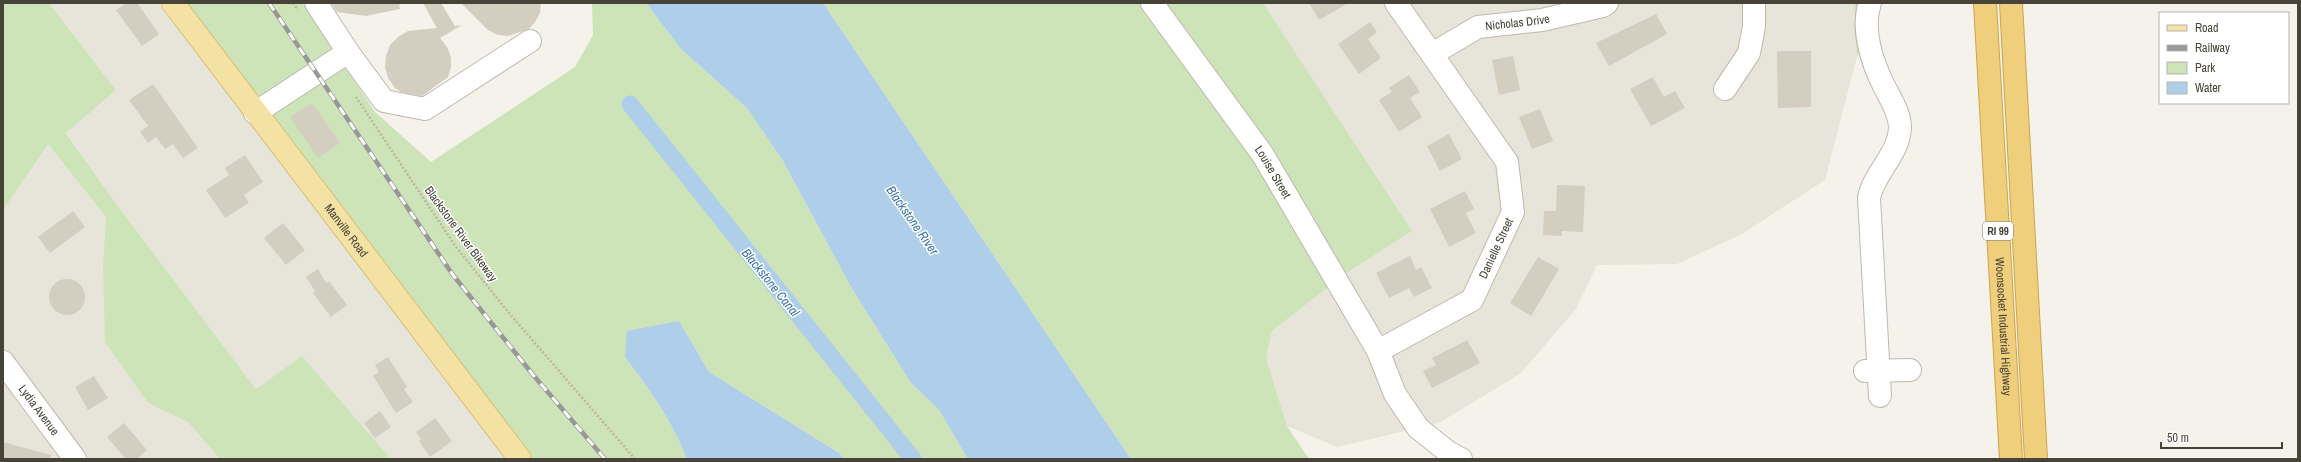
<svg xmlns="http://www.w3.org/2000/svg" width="2301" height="462" font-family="'Archivo Narrow',sans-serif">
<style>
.residential{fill:#e7e4da}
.green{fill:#cde3b8}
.water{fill:#aecee9}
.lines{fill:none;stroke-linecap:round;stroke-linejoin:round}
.canal{stroke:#aecee9;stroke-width:17}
.building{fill:#d4cec1}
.minor-casing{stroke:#bebaae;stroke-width:24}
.major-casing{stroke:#d8c075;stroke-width:24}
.highway-casing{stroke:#cda54b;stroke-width:24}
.path{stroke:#bfb6a1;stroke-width:2.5;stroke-dasharray:2 2;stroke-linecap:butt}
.minor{stroke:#fff;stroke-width:22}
.major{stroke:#f4e2a4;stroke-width:22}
.highway{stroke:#efcf7b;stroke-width:22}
.rail-casing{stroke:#989898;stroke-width:4.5}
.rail{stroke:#fff;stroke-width:3;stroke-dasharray:9;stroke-linecap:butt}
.labels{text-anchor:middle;stroke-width:3;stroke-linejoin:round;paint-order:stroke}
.shield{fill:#fff;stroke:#7e7b74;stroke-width:1}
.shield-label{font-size:11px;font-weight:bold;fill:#474339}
.street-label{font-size:12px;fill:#474339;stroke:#fff}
.water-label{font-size:13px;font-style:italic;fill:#3d75a8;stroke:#fff}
</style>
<rect width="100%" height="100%" fill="#f4f2eb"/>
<g class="residential">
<path d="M49,3H168L517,459H391L302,356L256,389L120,209L66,132L116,90Z"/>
<path d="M1263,3H1854L1857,57L1825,180L1742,234L1677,264L1597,265L1576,309L1521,373L1439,423L1337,447L1287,426L1266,358L1272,331L1345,274L1412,231Z"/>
<path d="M47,143L106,217L103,263L106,342L148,403L188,422L220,459H3V210Z"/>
</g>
<g class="green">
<path d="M3,3H49L116,90L66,133L120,209L256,389L302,356L391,459H220L188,422L148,403L105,342L103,263L106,217L48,144L3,210Z"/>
<path d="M168,3H303L375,112L431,162L575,67L593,35L592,3H646L681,49L747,108L783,161L851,287L911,383L939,410L968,459H845L839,453L709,372L679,321L625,357C652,393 670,417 687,459H517Z"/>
<path d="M823,3H1263L1412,231L1345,274L1272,331L1266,358L1287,426L1309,459H1131Z"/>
<path d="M1854,3H1872L1857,57Z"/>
</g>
<g class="water">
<path d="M646,3H823L1131,459H968L939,410L911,383L851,287L783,161L747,108L681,49Z"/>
<path d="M679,321L709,372L839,453L845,459H687C670,417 652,393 625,357L627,331Z"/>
</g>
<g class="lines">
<path class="canal" d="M630,104L913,459"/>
</g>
<g class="building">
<path d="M127,3H137L159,34L142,46L116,10Z"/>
<path d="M331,3H399L400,9L366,16L337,12Z"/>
<path d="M423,3H441L455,26L462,25L440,38L447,47L451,57V67L448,77L422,96L401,92L395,88L388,78L385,67L386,56L390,45L398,37L408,31L437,28Z"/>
<path d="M461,3H541L540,13L535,22L529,29L508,36L498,35L488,30Z"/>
<path d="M1309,3H1348L1319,20Z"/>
<path d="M1656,14L1667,34L1609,66L1596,43Z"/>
<path d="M1370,22L1377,32L1368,39L1381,58L1359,74L1338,44Z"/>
<path d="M1777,51H1811V107L1778,108Z"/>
<path d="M1513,56L1520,90L1499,95L1492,60Z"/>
<path d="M1409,75L1420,92L1410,98L1422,117L1399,132L1379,100L1392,92L1389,88Z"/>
<path d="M1653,77L1664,97L1675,91L1685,108L1651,126L1630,89Z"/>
<path d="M153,84L198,148L183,158L173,144L165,149L156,137L148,143L140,132L148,126L129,100Z"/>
<path d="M312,103L340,143L318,158L290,117Z"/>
<path d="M1540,109L1553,141L1532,149L1519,117Z"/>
<path d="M1449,134L1462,159L1440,171L1427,146Z"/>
<path d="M245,155L263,182L244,195L249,203L225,218L206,190L229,175L225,168Z"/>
<path d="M1557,185L1585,186L1583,232L1562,231V236L1543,235L1544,211H1556Z"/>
<path d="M1465,191L1474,209L1466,213L1476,233L1449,247L1430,209Z"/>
<path d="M73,211L85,227L50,253L38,237Z"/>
<path d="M283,223L305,250L286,265L264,238Z"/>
<path d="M1410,256L1416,270L1421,267L1432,288L1414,297L1409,288L1389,298L1376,273Z"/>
<path d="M1538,257L1559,269L1531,316L1510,303Z"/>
<path d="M318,269L326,283L329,281L347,305L331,317L313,293L315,291L306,277Z"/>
<circle cx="67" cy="297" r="18"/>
<path d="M1467,340L1480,363L1432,388L1423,371L1436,365L1432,358Z"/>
<path d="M388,357L407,387L404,389L413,402L396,413L373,376L379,372L375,365Z"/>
<path d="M94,376L108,398L88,410L75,387Z"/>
<path d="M380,411L391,427L375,438L364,423Z"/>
<path d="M435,418L452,441L430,457L419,441L421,439L416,432Z"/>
<path d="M124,423L147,450L137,459H126L107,437Z"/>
<path d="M3,442L51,455L50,459H3Z"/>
</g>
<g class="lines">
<defs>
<g id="minor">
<path id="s1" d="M1152,3L1263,155L1378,351L1395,394L1418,428L1448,452L1461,459"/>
<path d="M1870,3C1861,29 1872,62 1884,86C1890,98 1899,111 1900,126C1900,154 1874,172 1869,198L1880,396"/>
<path d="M348,52L384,101L425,109L530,41"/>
<path id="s2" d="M1432,54L1478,27L1542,20L1603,6L1607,3"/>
<path d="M1725,89L1749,53L1754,26V3"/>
<path d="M255,113L348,52L316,3"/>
<path id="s3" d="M1378,351L1472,300L1513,212L1507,162L1396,3"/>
<path id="s4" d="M3,362L75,459"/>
<path d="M1865,371L1910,370"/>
</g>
<g id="major">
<path id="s5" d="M173,3L520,459"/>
</g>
<g id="highway">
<path id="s6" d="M1985,3L2011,459"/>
<path d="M2011,3L2036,459"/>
</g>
</defs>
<use href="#minor" class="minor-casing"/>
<use href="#major" class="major-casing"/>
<use href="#highway" class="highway-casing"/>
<g class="path">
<path d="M293,3L298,10"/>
<path d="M356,97L456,247L509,313L635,459"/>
</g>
<use href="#minor" class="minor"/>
<use href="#major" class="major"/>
<use href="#highway" class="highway"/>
<defs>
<path id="rail" d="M269,3L453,275L534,376L605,459"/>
</defs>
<use href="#rail" class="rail-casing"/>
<use href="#rail" class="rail"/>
</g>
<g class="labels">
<rect class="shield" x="1983" y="222" width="30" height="18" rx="3"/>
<g class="shield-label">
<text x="1998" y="235">RI 99</text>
</g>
<g class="street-label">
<text dy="4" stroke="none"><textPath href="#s2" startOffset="93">Nicholas Drive</textPath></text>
<text dy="4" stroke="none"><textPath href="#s1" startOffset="208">Louise Street</textPath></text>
<text dy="4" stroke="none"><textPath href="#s5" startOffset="286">Manville Road</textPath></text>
<text transform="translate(461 234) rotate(54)" y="4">Blackstone River Bikeway</text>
<text dy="4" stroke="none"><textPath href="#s3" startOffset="164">Danielle Street</textPath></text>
<text dy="4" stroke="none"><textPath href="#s6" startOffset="324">Woonsocket Industrial Highway</textPath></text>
<text dy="4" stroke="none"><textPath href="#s4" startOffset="60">Lydia Avenue</textPath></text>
</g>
<g class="water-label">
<text transform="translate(913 220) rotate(55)" y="5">Blackstone River</text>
<text transform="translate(771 282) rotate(51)" y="5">Blackstone Canal</text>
</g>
</g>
<rect width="2301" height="462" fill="none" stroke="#474339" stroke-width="8"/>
<rect x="2159" y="12" width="130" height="92" fill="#ffffff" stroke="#b5b4b0"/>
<rect x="2167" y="25" width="20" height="6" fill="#f4e2a4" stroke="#b5b4b0"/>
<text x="2195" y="32" font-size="12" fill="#474339">Road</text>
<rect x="2167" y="45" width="20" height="6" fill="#989898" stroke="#b5b4b0"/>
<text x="2195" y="52" font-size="12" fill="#474339">Railway</text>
<rect x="2167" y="62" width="20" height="12" fill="#cde3b8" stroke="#b5b4b0"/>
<text x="2195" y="72" font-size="12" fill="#474339">Park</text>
<rect x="2167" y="82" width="20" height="12" fill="#aecee9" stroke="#b5b4b0"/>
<text x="2195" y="92" font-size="12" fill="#474339">Water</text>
<path d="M2161 442v6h121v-6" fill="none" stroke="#474339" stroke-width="2"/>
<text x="2167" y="442" font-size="12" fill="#474339" stroke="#ffffff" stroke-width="3" paint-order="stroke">50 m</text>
</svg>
